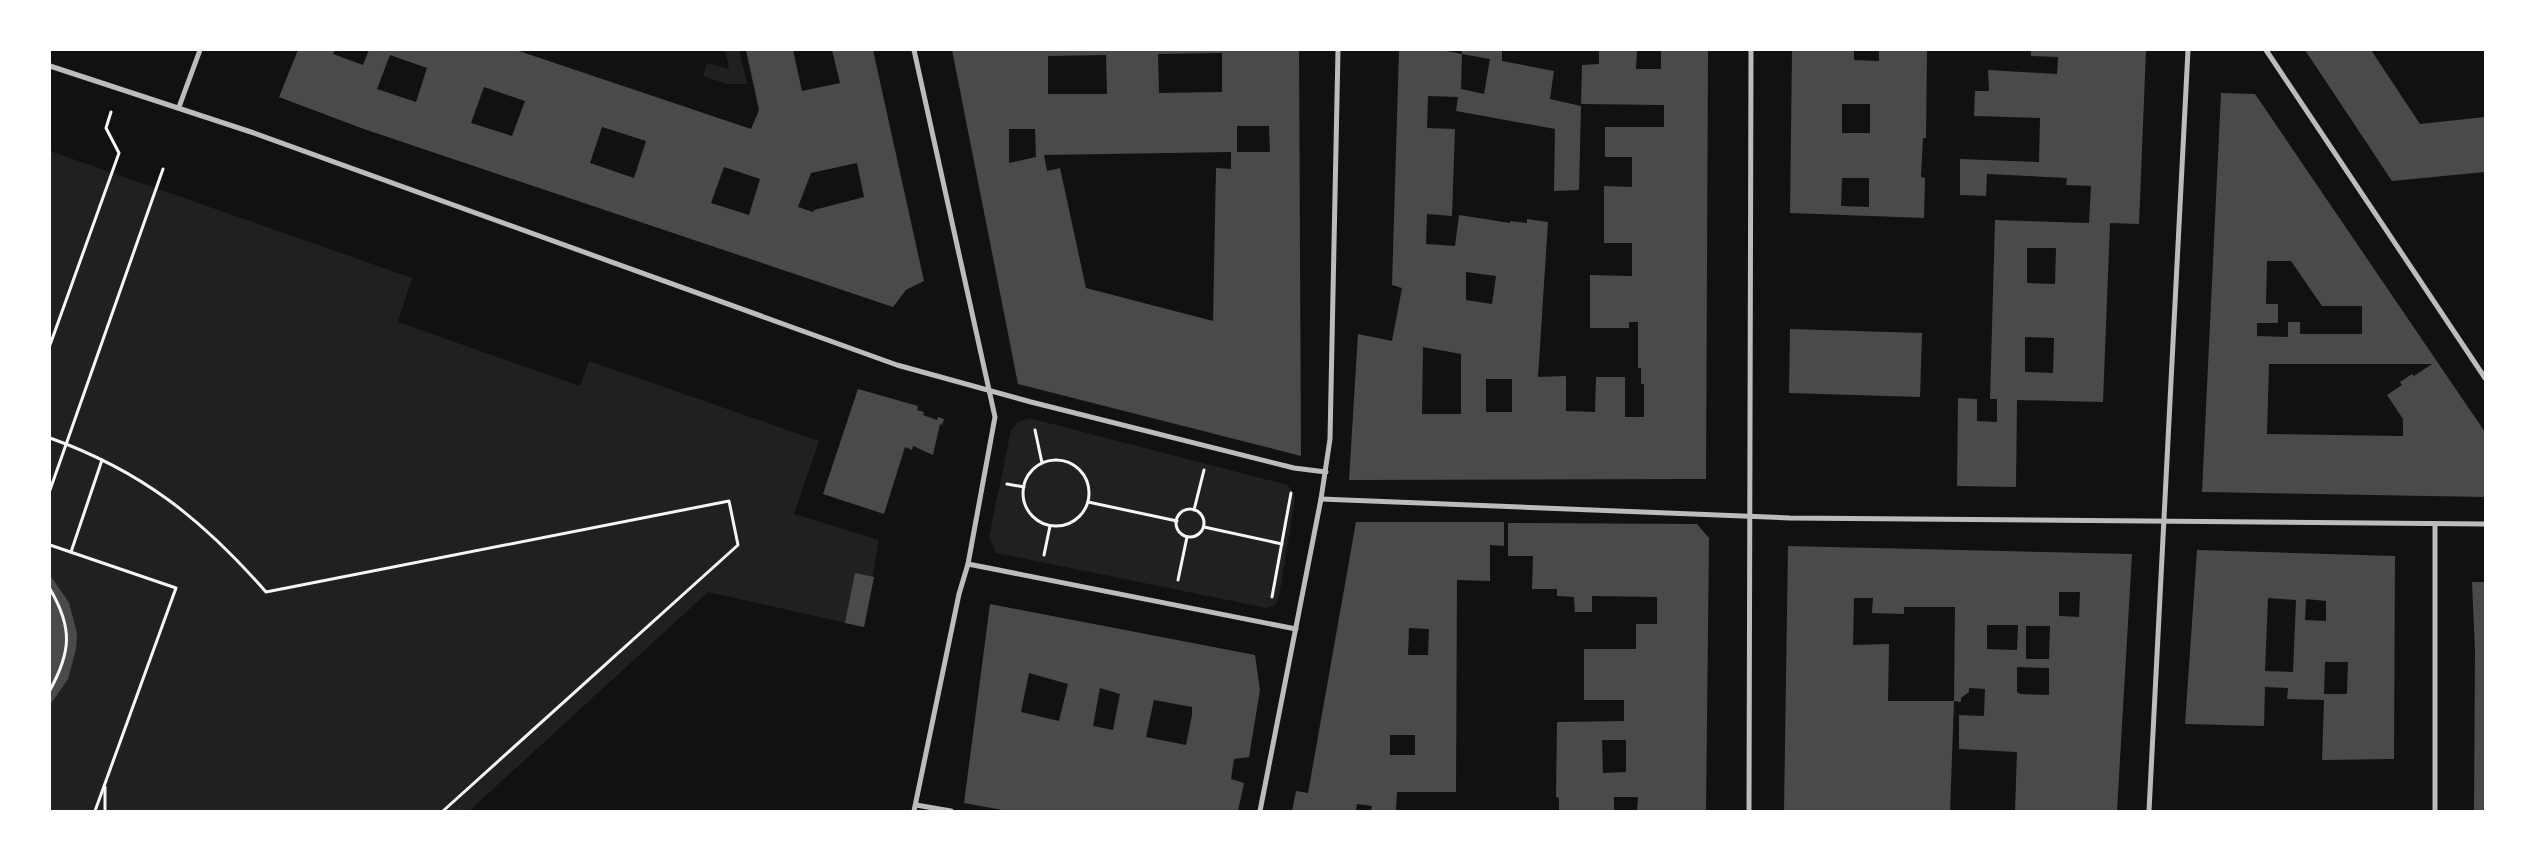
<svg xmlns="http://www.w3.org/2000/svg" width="2535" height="861" font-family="'Asap Condensed',sans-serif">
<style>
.green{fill:#202020}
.building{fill:#4a4a4a;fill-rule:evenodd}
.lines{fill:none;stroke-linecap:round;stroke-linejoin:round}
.path{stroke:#f5f5f5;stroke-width:3}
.minor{stroke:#bcbcbc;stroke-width:5}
</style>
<rect width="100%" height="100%" fill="#111"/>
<g class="green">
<path d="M725,50H739L747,84H727L703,76L707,63L729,69Z"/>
<path d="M50,151L412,278L398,322L580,386L589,361L819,441L794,514L879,540L864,627L708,592L469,811H50Z"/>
<path d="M1029,418L1284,484L1291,488L1295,499L1279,597L1276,604L1267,608L996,553L989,537L1011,430L1018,422Z"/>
</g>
<g class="building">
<path d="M298,50H335L333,54L363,65L369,50H516L751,129L759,110L746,50H793L802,91L840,83L832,50H873L924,281L906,290L893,307L361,128L279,97ZM390,55L427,68L416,102L377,89ZM484,87L525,101L512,136L471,123ZM602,127L646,141L634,178L590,163ZM857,163L864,197L814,210L813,212L798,207L811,173ZM724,167L760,179L749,215L711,203Z"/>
<path d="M952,50H1299L1301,456L1018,384ZM1222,53V92L1159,93L1158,54ZM1106,55L1107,94H1048V56ZM1237,126H1269L1270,152H1237ZM1009,129H1035L1036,157L1009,163ZM1231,152V169L1216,168L1213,321L1086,288L1060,168L1047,171L1044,155Z"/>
<path d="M1399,50H1441L1462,54L1461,89L1484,94L1490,59L1462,54V50H1502V61L1554,71L1550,99L1581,106L1579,190L1554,191L1555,129L1456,111L1458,97L1428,96L1427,128L1455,129L1452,216L1427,214L1426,244L1455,246L1459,215L1510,223V221L1527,223V219L1548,222L1538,377L1566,376V411L1595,412L1596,377H1625V417H1644V384H1641V368H1638V322H1629V328H1590V275L1632,276V243H1604V186L1632,187V157H1605V127H1664V105L1581,104L1582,65L1599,64V50H1637L1636,69H1661V50H1708L1706,479L1349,480L1358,334L1392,341L1402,288L1392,285ZM1466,272L1496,276L1492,304L1466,300ZM1423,347L1461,354V414H1422ZM1486,379H1512V412H1486Z"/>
<path d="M1792,50H1854V60L1879,61V50H1927L1926,138H1923L1921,177L1925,178L1924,218L1790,213ZM1842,104H1870V133H1842ZM1842,178H1869V207L1841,206Z"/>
<path d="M2031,50H2146L2139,224L2110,223L2103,402L2017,400L2016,487L1957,486L1958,398L1977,399V421L1997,422V399H1990L1995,220L2089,223L2091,186L2066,185L2067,178L1987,174L1986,196L1960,195V159L2039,162L2040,118L1974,116L1975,91H1989L1988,70L2057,74L2058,57L2031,56ZM2027,248H2056L2055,284L2027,283ZM2025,337L2054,338L2053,373L2025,372Z"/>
<path d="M2305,50H2371L2420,124L2485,117V172L2392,181Z"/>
<path d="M2221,93L2255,94L2485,432V497L2202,492ZM2267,261H2291L2322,306H2362V334H2300V322H2288V337L2257,336V323H2278V304H2266ZM2269,364H2432L2414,376L2412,374L2400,382L2402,385L2387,395L2403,419V436L2267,434Z"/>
<path d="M1790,329L1922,333L1920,397L1789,393Z"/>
<path d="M858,389L918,406L917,410L924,412L923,415L937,420L938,417L944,419L942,425L940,424L933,455L913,446L912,450L905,447L884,514L823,494Z"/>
<path d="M1356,522H1504V546L1490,545V581L1457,580L1456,792H1397L1396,811H1371L1372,806L1357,804L1356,811H1292L1296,791L1308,793ZM1409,628L1429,629L1428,655H1408ZM1390,735H1415V755H1390Z"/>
<path d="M1508,523L1697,524L1709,538L1706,811H1637L1638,797H1614V811H1559V798L1556,797L1557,722L1624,721V700H1584V649H1636V624H1657V597L1592,596V612H1575L1574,597L1557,596V589H1532L1533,556H1508ZM1602,740H1626V772L1603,773Z"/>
<path d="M1788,546L2132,554L2117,811H2015L2017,752L1959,749V715L1984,716L1985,689L1969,688V692L1961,698V702L1954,701L1955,607H1904V614L1872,613L1873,598H1854L1853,645L1889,644L1888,701H1954L1950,811H1784ZM2059,592H2080L2079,617L2059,616ZM1987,625H2018L2017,650L1987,649ZM2026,626H2050L2049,659H2026ZM2017,667L2049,668V695L2020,694L2017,692Z"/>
<path d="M2197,550L2395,556L2394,759L2322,760L2324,700L2287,699L2288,688L2265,687L2264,726L2185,724ZM2268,598L2296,600L2293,672L2265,671ZM2306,599L2326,601V621L2305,620ZM2325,662H2348L2347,694H2324Z"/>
<path d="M855,573L874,577L864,627L845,623Z"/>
<path d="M50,575L69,603L77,633L76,649L68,679L50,705Z"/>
<path d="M2472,582H2485V811H2474L2475,651Z"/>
<path d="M990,604L1255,655L1260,690L1249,757L1234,759L1231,779L1244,783L1238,811H1008L964,803ZM1029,673L1068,684L1059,721L1021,712ZM1100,688L1120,694L1113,730L1093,726ZM1154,700L1192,707V715L1186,745L1146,737Z"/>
</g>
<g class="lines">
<g class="path">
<path d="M50,345L119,153L106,128L111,112"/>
<path d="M1035,430L1042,463"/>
<path d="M50,438C142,471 202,519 266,592L729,501L738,545L443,811"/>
<circle cx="1056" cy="493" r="33"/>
<path d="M1007,484L1024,487"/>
<path d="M50,490L163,169"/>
<path d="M1088,502L1177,521"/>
<circle cx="1190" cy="523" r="14"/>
<path d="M1194,510L1204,470"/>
<path d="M1204,527L1282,544"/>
<path d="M50,545L176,588L95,811"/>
<path d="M71,552L102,460"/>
<path d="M1044,555L1050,526"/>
<path d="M1178,580L1187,537"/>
<path d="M50,589C73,628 71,652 50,690"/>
<path d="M1272,597L1291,493"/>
<path d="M105,787V811"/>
</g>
<g class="minor">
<path d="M914,50L995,417L968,564L959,594L914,811"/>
<path d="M2266,50L2485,378"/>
<path d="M50,66L254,133L897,365L1031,402L1294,468L1326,472"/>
<path d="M179,107L200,50"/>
<path d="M1321,499L1790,518L2485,524"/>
<path d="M2435,524V811"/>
<path d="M968,564L1296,629"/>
<path d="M916,805L951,811"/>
<path d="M1260,811L1321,499L1330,439L1338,50"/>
<path d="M1749,811L1751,50"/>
<path d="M2149,811L2188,50"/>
</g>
</g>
<rect width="2535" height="861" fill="none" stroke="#ffffff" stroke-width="102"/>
</svg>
